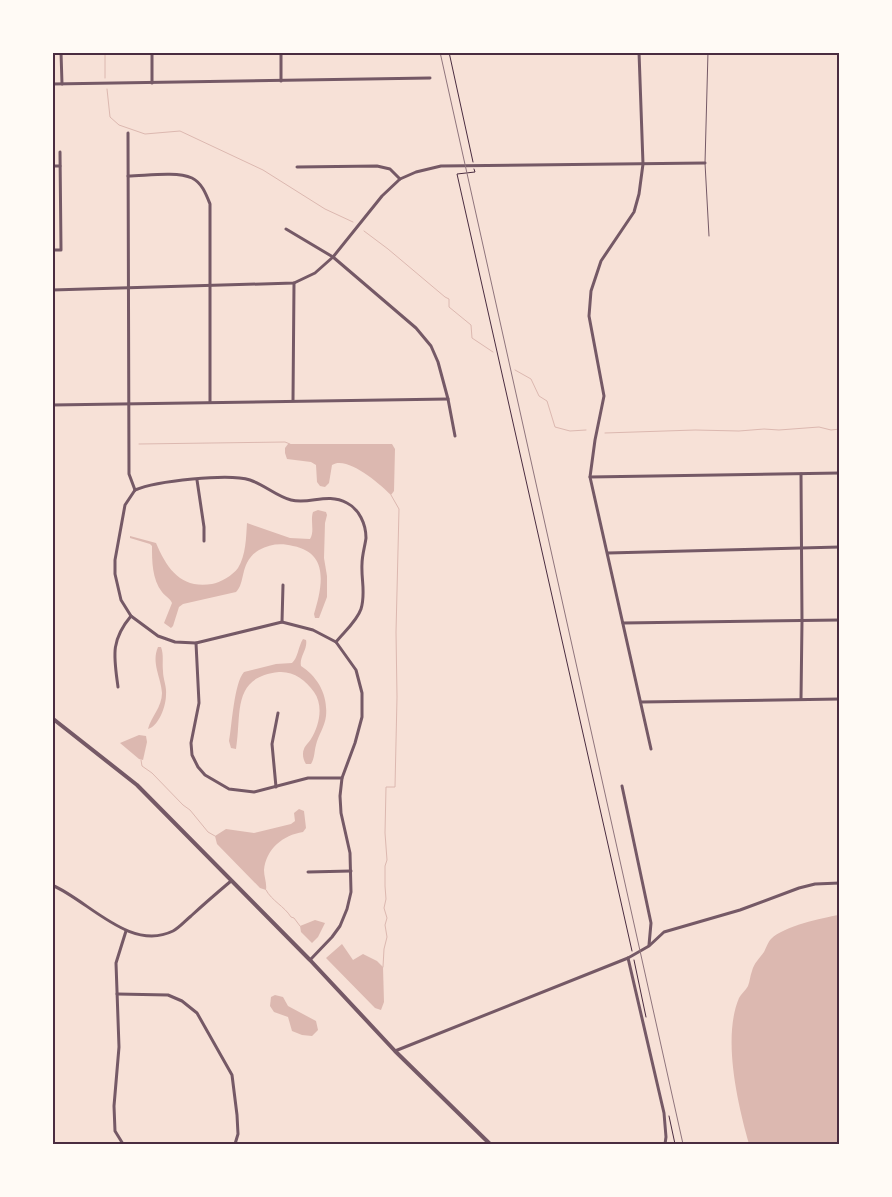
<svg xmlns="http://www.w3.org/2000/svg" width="892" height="1197" font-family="'Public Sans',sans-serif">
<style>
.water{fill:#dcb8b0}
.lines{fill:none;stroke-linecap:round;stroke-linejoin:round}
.stream{stroke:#dcb8b0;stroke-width:1}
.path{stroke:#4a2c40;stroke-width:1}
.service{stroke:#755966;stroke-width:1}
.minor{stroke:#755966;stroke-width:3}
.tertiary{stroke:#755966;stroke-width:4}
.rail{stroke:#8f747c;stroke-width:1}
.neatline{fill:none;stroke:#4a2c40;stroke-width:2}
</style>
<rect width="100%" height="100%" fill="#f7e1d7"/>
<g class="water">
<path d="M288,444H392L395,449L394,491L391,495C380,484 347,455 332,465L329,483L325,487L320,486L317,482L316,465L311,462L287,459L285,453V448Z"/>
<path d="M318,510L326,512L327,515L325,523L324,558L327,576V597L319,618H315L314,614C322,587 330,553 293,546C281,543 270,544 259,550C239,562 246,583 236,592L183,604L179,607L173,626L171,628L164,623L172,603C170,598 165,596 162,592C152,579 152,561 152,546L150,544L130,538V536L156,543C167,569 181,589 212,584C220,583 233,575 238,568C246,555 246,538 247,523L290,538L310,539C315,531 310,521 313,512Z"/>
<path d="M303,639L306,640C308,649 299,657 301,666C318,677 328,695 326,716C325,726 318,736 316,745C314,752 315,757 311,764H306C303,760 302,753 304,749C305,746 309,742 311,739C319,726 324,706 314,692C306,680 293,671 279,672C231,677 242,714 236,749L231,748L229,741C232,725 234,683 244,672L276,664L292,663C298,658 298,647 303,639Z"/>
<path d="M158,647H161C164,655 162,663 163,671C163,679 167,687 166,695C166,706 159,726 148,729C151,717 162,707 162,693C161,677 151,663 158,647Z"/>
<path d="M139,735L146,736L147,742L143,760L139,759L120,743Z"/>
<path d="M299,809L304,811L306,828L303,832C283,835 266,849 264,870C264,877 267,883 266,890L260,888L217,844L215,836L226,829L254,833L291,824L295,821L294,813Z"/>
<path d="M839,915V1144H749C738,1105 722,1038 739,998C741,994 746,990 748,986C750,981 750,976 752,971C754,963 759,959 764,952C766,948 768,942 771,939C784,926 822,918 839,915Z"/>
<path d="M315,920L325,923L318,937L312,943L301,932L300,926Z"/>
<path d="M342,944L353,960L363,954L377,961L383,967L384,1002L381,1010L375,1008L326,958Z"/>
<path d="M275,995L283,997L288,1006L316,1021L318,1030L312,1036L302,1035L292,1031L288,1017L274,1012L270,1006L271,997Z"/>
</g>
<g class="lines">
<g class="stream">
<path d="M105,78V52"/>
<path d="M107,89L110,117L119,125L145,134L180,131L263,170L325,209L353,222"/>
<path d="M364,231L388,249L445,297L449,299V307L471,325L472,338L493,352"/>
<path d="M515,370L531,379L539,396L547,401L555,427L570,431L586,430"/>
<path d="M605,433L695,430L739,431L764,429L779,430L819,427L831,430L840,429"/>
<path d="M139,444L285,442L290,444"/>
<path d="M141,760L142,766L152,773L183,805L190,810L208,832L215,836"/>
<path d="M266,890C272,901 284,906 291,917L294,918L300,926"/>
<path d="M383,967L384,949L387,937L385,925L387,918L384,908L386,899L385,886V866L387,860L385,833L386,787H395L397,697L396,632L399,509L391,495"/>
</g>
<g class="path">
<path d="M449,52L473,162"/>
<path d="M474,169L475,172L457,174L632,951"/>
<path d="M634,960L646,1017"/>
<path d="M669,1116L675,1144"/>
</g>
<path class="service" d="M708,52L705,163L709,236"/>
<g class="minor">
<path d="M61,52L62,84"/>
<path d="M152,52V83"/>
<path d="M281,52V81"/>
<path d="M639,52L643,164L639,194L634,212L601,261L591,291L589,316L604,396L595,440L590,477L651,749"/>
<path d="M52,84L430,78"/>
<path d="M128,133L129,474L135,490"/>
<path d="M52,166H60"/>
<path d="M297,167L377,166L390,169L400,179"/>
<path d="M128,176C145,176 176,171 192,178C202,183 206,194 210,204V402"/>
<path d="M286,229L333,257L416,328L431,346L438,362L448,399L455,436"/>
<path d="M52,250H61L60,152"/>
<path d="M52,290L294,283L315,273L333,257L382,196L400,179L416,172L441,166L705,163"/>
<path d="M293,400L294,283"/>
<path d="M52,405L448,399"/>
<path d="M590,477L840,473"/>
<path d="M197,480L204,527V541"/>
<path d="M135,490L125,505L115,560V574L121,600L131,616L158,636L175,642L196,643L282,622L313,630L336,642L356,670L362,693V717L355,743L342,778L340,796L341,813L350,853L351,892L347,909L340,926L332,937L310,960"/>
<path d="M135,490C156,481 229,473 250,480C265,485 276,496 291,500C310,505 327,492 347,503C359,509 366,524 366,538C365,546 362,555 362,564C361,580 366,593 361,609C357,621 344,632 336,642"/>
<path d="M608,553L840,547"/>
<path d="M282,622L283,585"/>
<path d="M623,623L840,620"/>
<path d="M196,643L199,703L191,743L192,755L198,767L205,775L229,789L254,792L308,778H342"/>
<path d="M118,687C114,657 110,641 131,616"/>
<path d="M801,699L802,621L801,474"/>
<path d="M641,702L840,699"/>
<path d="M622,786L651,923L649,945"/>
<path d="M276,787L272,744L278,713"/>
<path d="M308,872L351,871"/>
<path d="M52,885C89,901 130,952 173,931C179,928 185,921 191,916C204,904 218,892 231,881"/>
<path d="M628,958L664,1113L666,1137L665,1144"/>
<path d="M117,994L168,995L182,1001L197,1013L232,1075L237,1115L238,1134L235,1144"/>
<path d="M395,1051L628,958L649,946L664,932L740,910L799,888L815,884L840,883"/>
<path d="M123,1144L115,1131L114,1106L119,1047L116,963L126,931"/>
</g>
<path class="tertiary" d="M52,718L137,785L310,960L395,1051L490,1144"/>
<path class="rail" d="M440,52L683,1144"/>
</g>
<rect width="892" height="1197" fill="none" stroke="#fffaf5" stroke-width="108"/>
<rect x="54" y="54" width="784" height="1089" class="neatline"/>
</svg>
